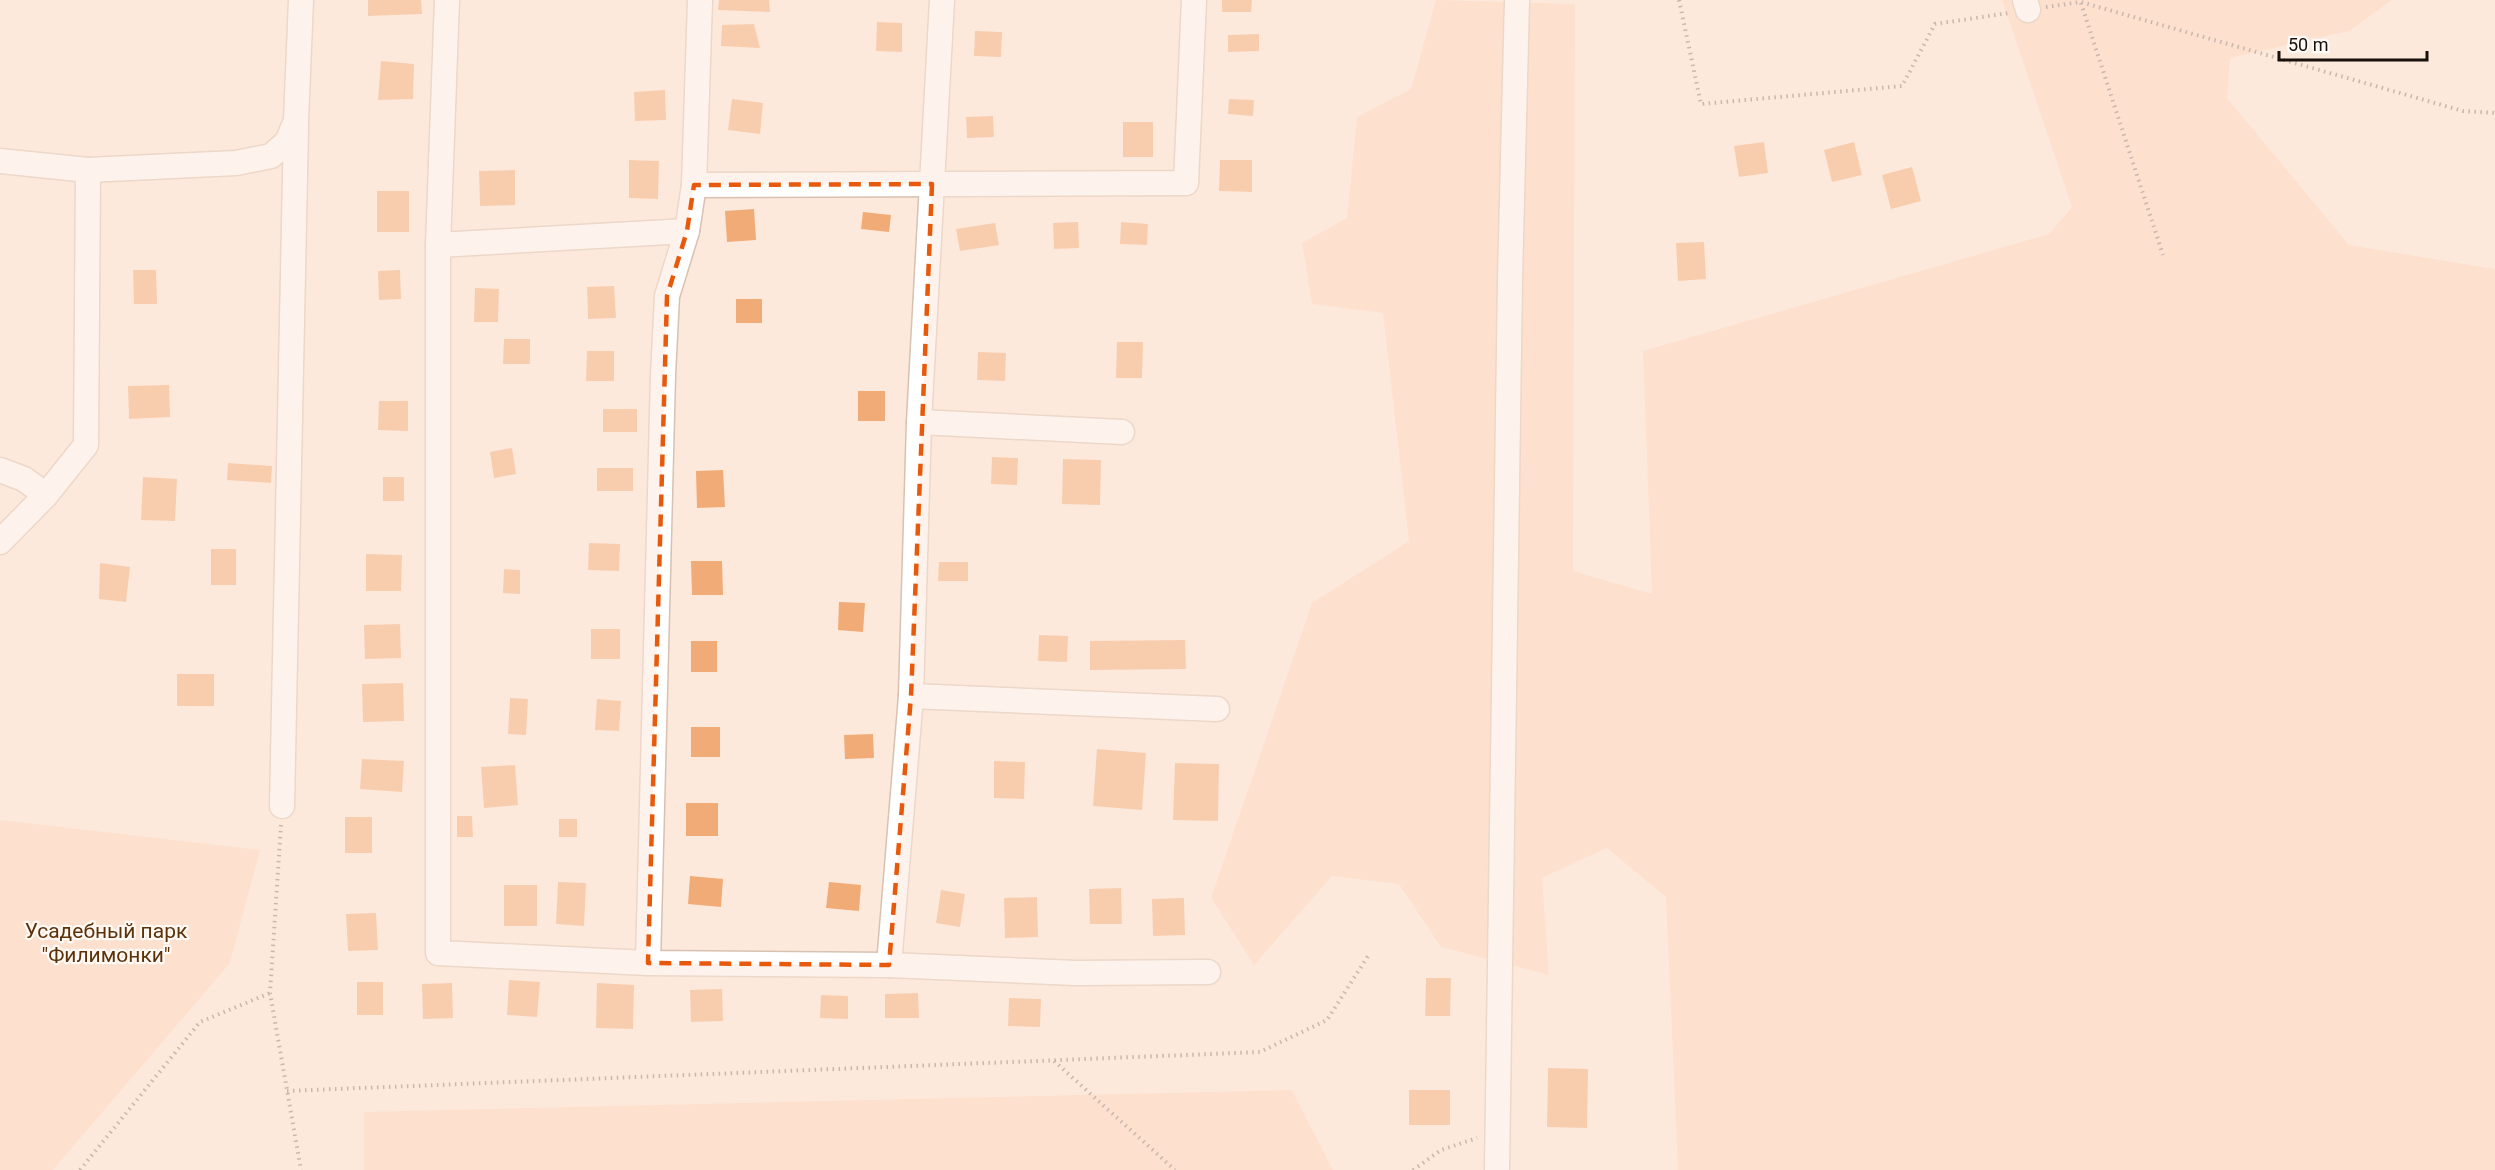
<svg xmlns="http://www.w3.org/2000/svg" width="2495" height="1170" font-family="Roboto,sans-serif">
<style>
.green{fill:#fcd6bc}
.building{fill:#f1ab76}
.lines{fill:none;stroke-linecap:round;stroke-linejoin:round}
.minor-casing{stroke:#d8c1b0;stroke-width:27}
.path{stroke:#887a71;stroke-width:4;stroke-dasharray:1.5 4.5;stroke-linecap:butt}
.minor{stroke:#fff;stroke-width:24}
.marked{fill:none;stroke:#e8590c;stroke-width:4.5;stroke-dasharray:12 8;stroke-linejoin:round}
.labels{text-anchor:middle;stroke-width:4.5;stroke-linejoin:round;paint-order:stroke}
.park-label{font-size:21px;fill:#5e3107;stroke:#fffaf6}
</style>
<rect width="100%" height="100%" fill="#fde9dc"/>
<g class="green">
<path d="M1436,0L1575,4L1573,571L1652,594L1643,351L2049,234L2072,207L2002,0H2392L2349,31L2230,58L2227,98L2349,245L2495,269V1170H1678L1666,897L1607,848L1542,878L1549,975L1441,947L1399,884L1332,876L1254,965L1211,898L1312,603L1409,541L1383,313L1312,304L1302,243L1347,218L1357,117L1411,89Z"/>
<path d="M0,820L260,850L230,963L53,1170H0Z"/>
<path d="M1292,1090L1333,1170H364V1112Z"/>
</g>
<g class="building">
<path d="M368,0H421L422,14L368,16Z"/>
<path d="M719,0H769L770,12L718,10Z"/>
<path d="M1222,0H1252L1251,12H1222Z"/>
<path d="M877,22L902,23V52L876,51Z"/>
<path d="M754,24L760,48L721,46L722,25Z"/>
<path d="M975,31L1002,32L1001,57L974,56Z"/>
<path d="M1259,34V51L1228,52V35Z"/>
<path d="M381,61L414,64L413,99L378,100Z"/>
<path d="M665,90L666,120L635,121L634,92Z"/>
<path d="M732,99L763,103L760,134L728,130Z"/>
<path d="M1229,99L1254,100L1253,116L1228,114Z"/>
<path d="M993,116L994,137L967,138L966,117Z"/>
<rect x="1123" y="122" width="30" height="35"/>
<path d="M1764,142L1768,173L1739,177L1734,146Z"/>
<path d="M1854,142L1862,175L1832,182L1824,150Z"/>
<path d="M629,160L659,161L658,199L629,198Z"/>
<path d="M1220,160H1252V192L1219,191Z"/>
<path d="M1912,167L1921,201L1891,209L1882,175Z"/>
<path d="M515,170V205L480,206L479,171Z"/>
<rect x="377" y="191" width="32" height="41"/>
<path d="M754,209L756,240L727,242L725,211Z"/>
<path d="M863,212L891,215L889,232L861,229Z"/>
<path d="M1078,222L1079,248L1054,249L1053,223Z"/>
<path d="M1121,222L1148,224L1147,245L1120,244Z"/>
<path d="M995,223L999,245L960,251L956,229Z"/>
<path d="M1704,242L1706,279L1678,281L1676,243Z"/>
<path d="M133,270H156L157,304H134Z"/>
<path d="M400,270L401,299L379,300L378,271Z"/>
<path d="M614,286L616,318L588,319L587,287Z"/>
<path d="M475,288L499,289L498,322H474Z"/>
<rect x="736" y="299" width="26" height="24"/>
<path d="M504,339H530V364H503Z"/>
<path d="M1117,342H1143L1142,378H1116Z"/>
<path d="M587,351H614V381H586Z"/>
<path d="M978,352L1006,353L1005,381L977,380Z"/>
<path d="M169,385L170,417L129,419L128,386Z"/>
<rect x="858" y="391" width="27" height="30"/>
<path d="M379,401H408V431L378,430Z"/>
<rect x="603" y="409" width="34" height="23"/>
<path d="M512,448L516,474L494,478L490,452Z"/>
<path d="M992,457L1018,458L1017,485L991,484Z"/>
<path d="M1063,459L1101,460L1100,505L1062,504Z"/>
<path d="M228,463L272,466L271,483L227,480Z"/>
<rect x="597" y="468" width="36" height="23"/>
<path d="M723,470L725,507L697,508L696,471Z"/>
<path d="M143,477L177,479L175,521L141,520Z"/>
<rect x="383" y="477" width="21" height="24"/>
<path d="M589,543L620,544L619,571L588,570Z"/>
<rect x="211" y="549" width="25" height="36"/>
<path d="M366,554L402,555L401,591H366Z"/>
<path d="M691,561H722L723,595H692Z"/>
<path d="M939,562H968V581H938Z"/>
<path d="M100,563L130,567L126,602L99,599Z"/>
<path d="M504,569L520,570V594L503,593Z"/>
<path d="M839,602L865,603L863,632L838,630Z"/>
<path d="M400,624L401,658L365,659L364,625Z"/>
<rect x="591" y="629" width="29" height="30"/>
<path d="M1039,635L1068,636L1067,662L1038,661Z"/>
<path d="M1185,640L1186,669L1090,670V641Z"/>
<rect x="691" y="641" width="26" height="31"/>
<rect x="177" y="674" width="37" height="32"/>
<path d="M403,683L404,721L363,722L362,684Z"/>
<path d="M510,698L528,699L526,735L508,734Z"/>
<path d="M597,699L621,701L619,731L595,730Z"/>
<rect x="691" y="727" width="29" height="30"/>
<path d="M873,734L874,758L845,759L844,735Z"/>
<path d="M1097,749L1146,753L1142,810L1093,806Z"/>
<path d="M362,759L404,761L402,792L360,789Z"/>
<path d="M994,761L1025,762L1024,799L994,798Z"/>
<path d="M1175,763L1219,764L1218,821L1173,820Z"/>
<path d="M515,765L518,805L484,808L481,767Z"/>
<rect x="686" y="803" width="32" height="33"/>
<path d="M457,816H472L473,837H457Z"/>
<rect x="345" y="817" width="27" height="36"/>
<rect x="559" y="819" width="18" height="18"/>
<path d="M690,876L723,879L721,907L688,904Z"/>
<path d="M558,882L586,883L584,926L556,924Z"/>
<path d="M829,882L861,885L859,911L826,908Z"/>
<rect x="504" y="885" width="33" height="41"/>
<path d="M1121,888L1122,924H1090L1089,889Z"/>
<path d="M941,890L965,894L960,927L936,923Z"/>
<path d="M1037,897L1038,937L1005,938L1004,898Z"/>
<path d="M1184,898L1185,935L1153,936L1152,899Z"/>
<path d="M376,913L378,950L348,951L346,914Z"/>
<path d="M1426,978H1451L1450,1016H1425Z"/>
<path d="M509,980L540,982L537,1017L507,1015Z"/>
<rect x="357" y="982" width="26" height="33"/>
<path d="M452,983L453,1018L423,1019L422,984Z"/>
<path d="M597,983L634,985L633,1029L596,1028Z"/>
<path d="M722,989L723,1021L691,1022L690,990Z"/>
<path d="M918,993L919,1018H885V994Z"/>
<path d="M821,995L848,996V1019L820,1018Z"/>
<path d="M1009,998L1041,999L1040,1027L1008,1026Z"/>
<path d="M1548,1068L1588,1069L1587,1128L1547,1127Z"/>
<rect x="1409" y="1090" width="41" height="35"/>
</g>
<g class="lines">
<defs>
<g id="minor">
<path d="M447,0L438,245V953L648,963L889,965L1076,973L1208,972"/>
<path d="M2025,0L2028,10"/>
<path d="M0,161L88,170"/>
<path d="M694,185L1186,183L1194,0"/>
<path d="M438,245L687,231"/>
<path d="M919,422L1122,432"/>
<path d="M0,470L24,479L46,495"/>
<path d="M0,542L46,495L86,445L88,170L236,163L271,156L287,142L296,121L301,0"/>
<path d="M911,696L1217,709"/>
<path d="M282,806L296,126"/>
<path d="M648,963L663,375L667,296L687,231L694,185L700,0"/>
<path d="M889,965L911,696L919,422L942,0"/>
<path d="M1497,1170L1510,279L1517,0"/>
</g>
</defs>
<use href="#minor" class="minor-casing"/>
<g class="path">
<path d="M1679,0L1701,104L1902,86L1935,24L2009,13"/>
<path d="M2081,3L2163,255"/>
<path d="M2046,7L2081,2L2463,111L2495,113"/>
<path d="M281,825L270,993L301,1170"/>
<path d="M1054,1061L1175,1170"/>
<path d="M287,1091L1260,1052L1327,1020L1368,956"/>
<path d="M80,1170L200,1022L270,993"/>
<path d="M1413,1170L1441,1150L1477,1138"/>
</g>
<use href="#minor" class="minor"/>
</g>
<path d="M0 0H2495V1170H0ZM932,184L911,696L889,965L648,963L667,296L687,231L694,185Z" fill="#fde9dc" fill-opacity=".55" fill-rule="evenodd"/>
<path class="marked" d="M932,184L911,696L889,965L648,963L667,296L687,231L694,185Z"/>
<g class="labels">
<g class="park-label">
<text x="106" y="938">Усадебный парк<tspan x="106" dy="24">"Филимонки"</tspan></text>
</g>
</g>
<path d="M2279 51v9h148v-9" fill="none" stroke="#18100b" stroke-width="3"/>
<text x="2288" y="51" font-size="18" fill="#18100b" stroke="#fffaf6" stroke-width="4.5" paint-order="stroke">50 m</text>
</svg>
